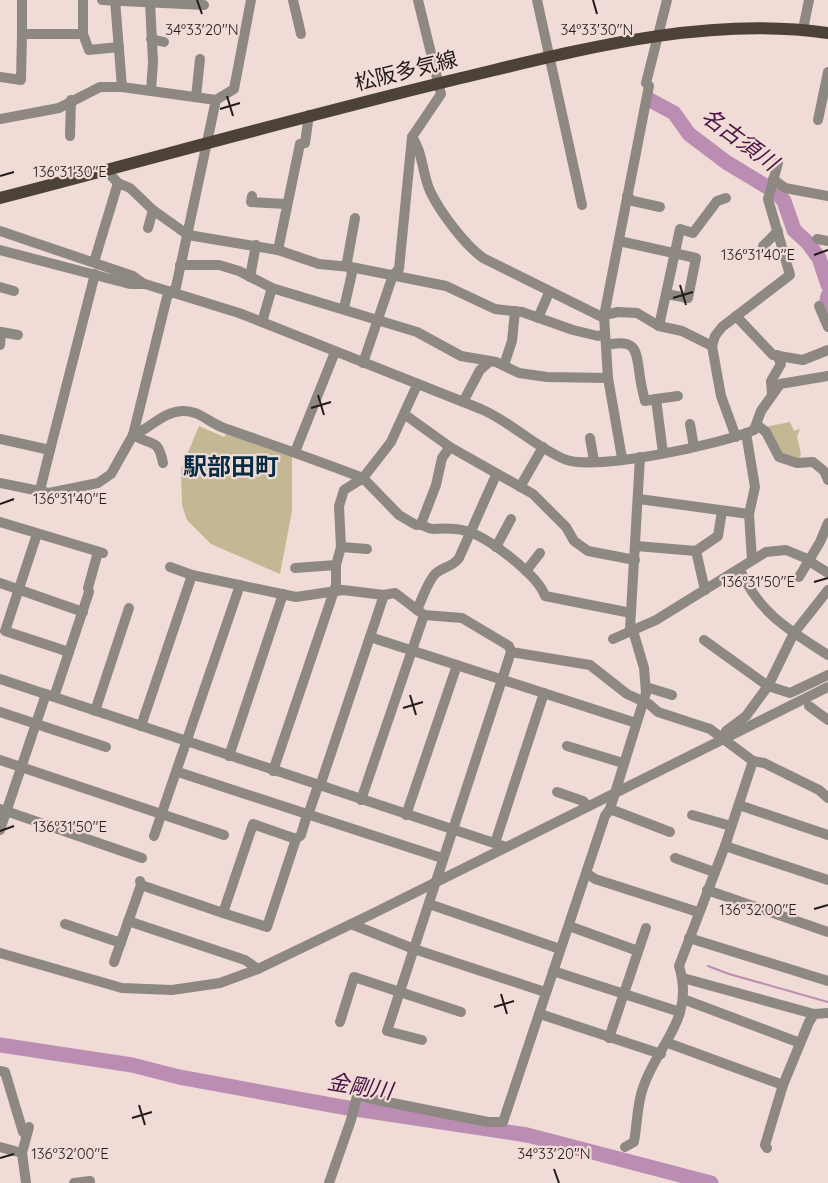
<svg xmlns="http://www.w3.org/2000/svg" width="828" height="1183" font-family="Quicksand,'Noto Sans JP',sans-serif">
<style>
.park{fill:#c3b893}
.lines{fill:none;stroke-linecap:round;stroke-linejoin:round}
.stream{stroke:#bc8db3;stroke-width:2}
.river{stroke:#bc8db3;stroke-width:15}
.minor{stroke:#8e8883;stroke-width:10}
.major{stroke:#4c4238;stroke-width:12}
.ticks{fill:none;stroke:#221b19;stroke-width:2}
.labels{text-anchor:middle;stroke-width:4.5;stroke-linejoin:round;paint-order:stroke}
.street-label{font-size:21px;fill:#221b19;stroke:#f0dbd6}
.water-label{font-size:22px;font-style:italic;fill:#4b1344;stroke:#f0dbd6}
.quarter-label{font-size:24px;font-weight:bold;fill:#062c44;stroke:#f0dbd6}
.ticks-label{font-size:15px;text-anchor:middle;fill:#221b19;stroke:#f0dbd6;stroke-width:4.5;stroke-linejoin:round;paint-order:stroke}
</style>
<rect width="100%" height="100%" fill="#f0dbd6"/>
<g class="park">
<path d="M790,422L794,431L800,429L797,437L801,454L799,459L781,453L765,427Z"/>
<path d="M199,426L224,437L228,431L292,456V511L280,574L211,544L187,520L182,505L181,469Z"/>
</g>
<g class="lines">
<path class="stream" d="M708,966L729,974L828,1002"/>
<g class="river">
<path d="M650,100L674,113L689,134L726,162L777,193L784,201L794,230L808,243L819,258L828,285"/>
<path d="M828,296L826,305L828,315"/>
<path d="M0,1045L132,1065L179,1077L342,1107L527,1135L711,1183"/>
</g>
<g class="minor">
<path d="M83,0V34L89,50L119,47"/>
<path d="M102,0L204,5"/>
<path d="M293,0L301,34"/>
<path d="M537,0L582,205"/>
<path d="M150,2L153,62L151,91"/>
<path d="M803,29L809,0"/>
<path d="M22,34V0"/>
<path d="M151,39L164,42"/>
<path d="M0,77L21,80L22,34H83"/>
<path d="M122,87L216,100"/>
<path d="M196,97L200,59"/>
<path d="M0,119L59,108L100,87H122L115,0"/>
<path d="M818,120L828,72"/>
<path d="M70,136L71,100"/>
<path d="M412,137C423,152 422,173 430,191C440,212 464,244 483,258L600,316L618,312L637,313L659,326L682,331L712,346L715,336L722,327L790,275L768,199L778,163"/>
<path d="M107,171L118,183L130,188L153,210L188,235L278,250L319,264L351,267L446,286L495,309L522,312L573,330L598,336L605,334"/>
<path d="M773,179L785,188L828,196"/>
<path d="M252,196L251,202L286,204"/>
<path d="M627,196L633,201L660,207"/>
<path d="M148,228L153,210"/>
<path d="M0,231L133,276L144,284"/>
<path d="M817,239L828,241"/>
<path d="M619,241L696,258L688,298L666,294"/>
<path d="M763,246L778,231"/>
<path d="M0,250L130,284H145L239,313L481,409C511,422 534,446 564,459C594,472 722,444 754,430L761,411L780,384L828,376"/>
<path d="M278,250L300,144L305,143L309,115"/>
<path d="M94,262L118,183"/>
<path d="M180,265H219L239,271L272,288L417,332L461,356L496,362L519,373L547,377L608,378"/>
<path d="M250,277L256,245"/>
<path d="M0,287L14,291"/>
<path d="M819,306L828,327"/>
<path d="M344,308L352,273L347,262L355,218"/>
<path d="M736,316L773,355L803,360L828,350"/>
<path d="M538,318L548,295"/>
<path d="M262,322L272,288"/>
<path d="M659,326L680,229L693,233L717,201L726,198"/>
<path d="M0,345L1,332L18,335"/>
<path d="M606,345C638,338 636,351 640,377C641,385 643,393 645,401L656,399"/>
<path d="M712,346L721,396L736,437"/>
<path d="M363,363L393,275L399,269L412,137L441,94L418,0"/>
<path d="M504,365L512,341L515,311"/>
<path d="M772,394L771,381L781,364L777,355"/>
<path d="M463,402L480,370L489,362"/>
<path d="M404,414L450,447L533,494L566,527L574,541L588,551L635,560"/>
<path d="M690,424L694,447"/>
<path d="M757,425L766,432L779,457L797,463L813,462L824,471L828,480"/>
<path d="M746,433L755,487L749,514"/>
<path d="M133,435C150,429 162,412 182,411C199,410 209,423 224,428C270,444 317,460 363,478L391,442L417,385"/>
<path d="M133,435C151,446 158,437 163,463"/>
<path d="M590,438L594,461"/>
<path d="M0,439L50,450L40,490"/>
<path d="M50,450L95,274"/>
<path d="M295,452L335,352"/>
<path d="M663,453L656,399L678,396"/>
<path d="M622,458L608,378L604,316L649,86L646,83L667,0"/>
<path d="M0,483L49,493L98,483L111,474L133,435L167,297L176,287L216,100L234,89L251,0"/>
<path d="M520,487L543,447"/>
<path d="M639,499L749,514L752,560"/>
<path d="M0,522L103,553"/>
<path d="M421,524L436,485L442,458L450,447"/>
<path d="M37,534L5,631L69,652"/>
<path d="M636,546L696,551L705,590"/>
<path d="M341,547L367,549"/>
<path d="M496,547L511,519"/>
<path d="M696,551L718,536L722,511"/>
<path d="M809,561L828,573"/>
<path d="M170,567L192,575L296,597L343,590L384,595L395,593L424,615L462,618L509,646L511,652L590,665L627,694L649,704L658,712L710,729L753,761L764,763L819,790L828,798"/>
<path d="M295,568L336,565"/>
<path d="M740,570C760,614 789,630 828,655"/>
<path d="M526,571L540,553"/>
<path d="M799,577L820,542L828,523"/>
<path d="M0,583L83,612"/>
<path d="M417,610C422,599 427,583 435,574C443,566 452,568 459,558L496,475"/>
<path d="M370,637L636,723"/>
<path d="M613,639L656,620L766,552L786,550L810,560"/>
<path d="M704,640L768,686L794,633L828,590"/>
<path d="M0,679L506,847"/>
<path d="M646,687L672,695"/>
<path d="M54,697L89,592L88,588L98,552"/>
<path d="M809,706L828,720"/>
<path d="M95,711L129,608"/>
<path d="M0,712L106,747"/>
<path d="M141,726L192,575"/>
<path d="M726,731L746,716L768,686L790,693L828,675"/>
<path d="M567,746L623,763"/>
<path d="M229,756L283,594"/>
<path d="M0,760L224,835"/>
<path d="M273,771L336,585V565L341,547L339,506L344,490L363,478L399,515L416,525C423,523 426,529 433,529C444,528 456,528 466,531C488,537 538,575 545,596L631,613"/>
<path d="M178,772L442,858"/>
<path d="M320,786L384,595"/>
<path d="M557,792L583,801L588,806"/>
<path d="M361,800L424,615"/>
<path d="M739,805L828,835"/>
<path d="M0,809L142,858"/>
<path d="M610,809L670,832"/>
<path d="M308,815L318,786"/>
<path d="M406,815L457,665"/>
<path d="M692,815L731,826"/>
<path d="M0,830L46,694"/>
<path d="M154,836L240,585"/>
<path d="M495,843L544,693"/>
<path d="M725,846L828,880"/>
<path d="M675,858L714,872"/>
<path d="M588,874L595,879L698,912"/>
<path d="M141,885L223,913L253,824L296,839"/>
<path d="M707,890L828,932"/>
<path d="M429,904L560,949"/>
<path d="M223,913L267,927L296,839L301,835L307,815"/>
<path d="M128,921L245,960L258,969"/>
<path d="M65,924L121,943"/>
<path d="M351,924L414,949L545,992"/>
<path d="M569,926L638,951"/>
<path d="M689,938L828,981"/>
<path d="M0,953L122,988L172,990L220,983L258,969L372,914L828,687"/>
<path d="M114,962L141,885L140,881"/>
<path d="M553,971L680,1012"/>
<path d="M683,978L814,1014"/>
<path d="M683,999L800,1043"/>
<path d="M540,1014L661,1054"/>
<path d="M340,1022L354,977L461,1012"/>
<path d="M609,1038L646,928"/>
<path d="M422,1040L387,1031L511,652"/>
<path d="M668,1043L783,1085"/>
<path d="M0,1071L5,1072L23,1132"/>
<path d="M0,1147L22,1153L26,1183"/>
<path d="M625,1147L634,1142C637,1125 637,1107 642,1091C655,1046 696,1021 679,966L725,846L753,761"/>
<path d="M767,1148L765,1145L783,1085L809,1022L814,1014L828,1013"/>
<path d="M22,1153L29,1127"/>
<path d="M74,1183L90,1181"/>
<path d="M329,1183L351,1120L357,1096L488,1122H503L605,816L610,809L646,693L644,668L634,634L630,629L640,457"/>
</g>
<path class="major" d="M0,198C154,158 307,115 461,78C579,50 706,15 828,33"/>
</g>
<path class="ticks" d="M197,0L202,14M593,0L597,14M227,96L233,116M220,109L240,103M0,176L14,172M814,255L828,250M680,285L686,305M673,298L693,292M318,395L324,415M311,408L331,402M0,504L14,499M814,582L828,578M410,695L416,715M403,708L423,702M0,831L14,826M814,909L828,905M501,994L507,1014M494,1007L514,1001M139,1105L145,1125M132,1118L152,1112M0,1158L14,1154M554,1169L559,1183"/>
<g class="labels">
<g class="street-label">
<text transform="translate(406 71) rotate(-14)" y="7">松阪多気線</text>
</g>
<g class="water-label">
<text transform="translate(740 139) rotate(36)" y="8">名古須川</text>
<text transform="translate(360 1086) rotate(9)" y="8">金剛川</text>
</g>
<g class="quarter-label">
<text x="231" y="475">駅部田町</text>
</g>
</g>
<g class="ticks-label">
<text x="202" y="35">34°33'20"N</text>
<text x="597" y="35">34°33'30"N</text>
<text x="70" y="177">136°31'30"E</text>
<text x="758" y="260">136°31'40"E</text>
<text x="70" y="504">136°31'40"E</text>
<text x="758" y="587">136°31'50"E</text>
<text x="70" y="832">136°31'50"E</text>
<text x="758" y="915">136°32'00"E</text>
<text x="554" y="1159">34°33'20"N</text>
<text x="70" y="1159">136°32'00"E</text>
</g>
</svg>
